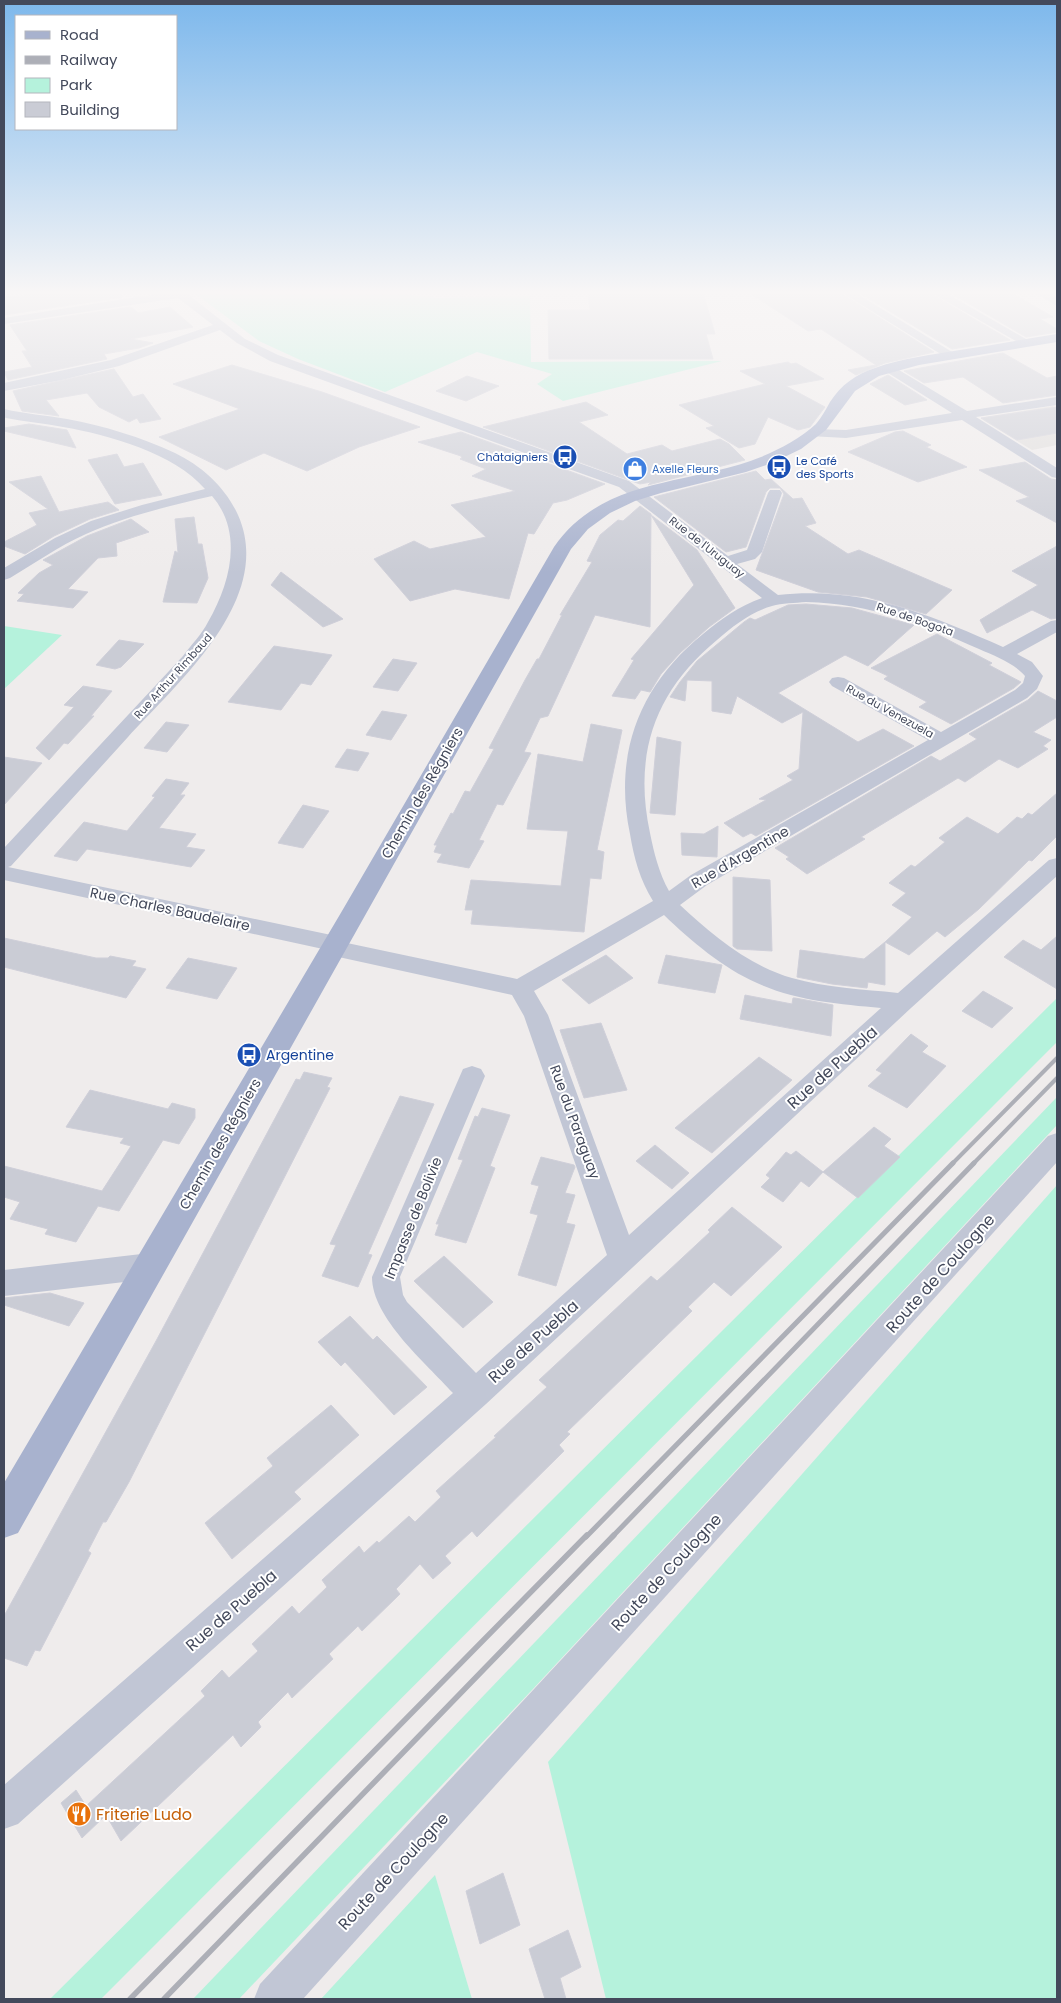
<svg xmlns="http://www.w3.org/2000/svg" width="1061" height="2003" font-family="Poppins,sans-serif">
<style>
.education{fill:#e0dedd}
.green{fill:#b5f2dc}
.building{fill:#caccd5;stroke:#cfcfd9}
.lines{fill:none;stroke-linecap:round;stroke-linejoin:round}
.minor{fill:#c1c6d5;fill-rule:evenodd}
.major{fill:#a8b2ce;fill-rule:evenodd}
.rail-far2{stroke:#adafb7;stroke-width:4}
.rail-far1{stroke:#adafb7;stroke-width:5}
.rail{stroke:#adafb7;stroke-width:5.5}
.labels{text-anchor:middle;stroke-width:4;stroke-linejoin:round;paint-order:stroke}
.far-transit-label{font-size:11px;fill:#164399;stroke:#fff;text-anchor:end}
.far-shop-label{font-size:11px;fill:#366cbe;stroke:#fff;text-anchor:start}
.far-street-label{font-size:11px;fill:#43495b;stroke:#fff}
.street-label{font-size:14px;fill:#43495b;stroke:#fff}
.transit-label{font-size:14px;fill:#164399;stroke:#fff;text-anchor:start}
.near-street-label{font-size:16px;fill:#43495b;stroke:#fff}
.near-food-label{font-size:16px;fill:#c56008;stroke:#fff;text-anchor:start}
</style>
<rect width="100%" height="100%" fill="#efecec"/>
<path class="education" d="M1053,406L1057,409V445L1032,450L983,420L985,417Z"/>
<g class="green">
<path d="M193,292H385L437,298L530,296L531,362L722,361L563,401L537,384L552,374L477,352L385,392L298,359L259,341Z"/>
<path d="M4,626L62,635L4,689Z"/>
<path d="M1057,998V1042L101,1999H50Z"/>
<path d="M1057,1097V1125L532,1690L239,1999H193Z"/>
<path d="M1057,1185V1999H606L548,1762Z"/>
<path d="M435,1875L472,1999H321Z"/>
</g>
<g class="building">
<path d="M44,292H118L123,297L4,315V298Z"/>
<path d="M588,292H703L715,334H706L713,359H549L548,310H590Z"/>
<path d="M748,292H839L934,352L885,363L856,375L848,370L876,365L821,329L808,331Z"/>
<path d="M858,292H928L1010,340L952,349Z"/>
<path d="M949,292H1010L1053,317L1040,319L1057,329V332L1026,337Z"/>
<path d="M131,307L138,313L170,307L193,327L131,339L153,343L139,348L104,354L107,359L8,380L4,372L32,367L22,351H27L10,325Z"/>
<path d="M1003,353L1047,378L1057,376V395L1003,403L963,377L924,383L904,371Z"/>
<path d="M788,362L791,364L796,363L824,379L786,386L825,407L810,427L798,430L768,417L755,444L739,448L706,428L714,426L679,405L765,384L740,371Z"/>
<path d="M232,365L322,392L420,427L359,447L307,471L264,453L226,470L159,437L240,409L173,384Z"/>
<path d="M114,369L133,397L143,394L161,419L140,423L137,418L129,422L99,407L87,393L46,400L59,416L22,411L13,391Z"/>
<path d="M888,375L927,400L905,405L870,384Z"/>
<path d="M467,376L499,386L466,401L436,391Z"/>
<path d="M586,402L608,415L579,422L627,454L662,445L672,451L720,439L729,444L745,460L648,485L651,482L640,484L483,427Z"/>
<path d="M1057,407V433L1017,440L981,418Z"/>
<path d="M29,424L67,430L76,448L4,431V428Z"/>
<path d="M903,431L931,445L926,447L967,467L918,482L848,452L895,432Z"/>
<path d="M461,432L605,484L567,500L553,503L534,534L528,533L509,599L455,589L410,601L374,559L414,541L430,549L486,537L451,505L515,491L472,476L486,469L460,459L462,458L461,456L418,442Z"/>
<path d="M117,454L124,467L143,463L162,495L115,504L88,460Z"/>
<path d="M1025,462L1051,479L1057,480V523L1016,501L1029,497L979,470Z"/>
<path d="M756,471L765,480L771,479L793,499L802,498L816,523L805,526L848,554L859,550L952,590L926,614L867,597L818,592L756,570L784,494L780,488H770L766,492L746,547L726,552L654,497Z"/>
<path d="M41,476L59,512L108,502L119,510L90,519L54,536L25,554L4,546V542L37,525L29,513L48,509L9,482Z"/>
<path d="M640,506L651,514L650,627L595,615L548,716L540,718L524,752L531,753L503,805L497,804L479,840L484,841L469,868L437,862L442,854L434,852L437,845H434L451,813L453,814L465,791L470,792L494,749L489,748L525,680L537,659H539L562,615H560L592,562L587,561L600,535L618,520L623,521Z"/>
<path d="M651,515L697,550L735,608L709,627L680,653L661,674L650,692L641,690L635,699L612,696L634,660L631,659L694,585Z"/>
<path d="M194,517L198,544H202L208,578L197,603L163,602L175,551L178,553L175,519Z"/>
<path d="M131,519L149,532L116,543L117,556L98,558L68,589L88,592L73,608L17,601L24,594L18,593L39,573L53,565L43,560L87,536Z"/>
<path d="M1057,546V618L1051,619L1032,610L987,633L980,620L1038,585L1012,571Z"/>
<path d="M281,572L343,619L323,627L271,585Z"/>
<path d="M806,604L852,608L914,625L868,666L845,655L778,693L858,742L883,729L914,746L756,836L751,833L743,837L724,823L766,800L759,799L793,780L787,776L799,769L803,712L782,723L737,696L731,714L712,711V681L687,680L685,701L670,697L680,682L697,661L744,622L750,618L755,620L788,605Z"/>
<path d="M937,634L992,663L989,665L1021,682L1014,688L951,724L919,707L927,702L884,679L888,676L871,668Z"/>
<path d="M119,640L144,644L121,667L115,669L96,665Z"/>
<path d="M274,646L332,655L311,685L301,683L281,710L228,702Z"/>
<path d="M393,659L417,663L398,691L373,687Z"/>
<path d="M83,686L112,691L91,716H94L68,744L64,743L49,760L36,748L74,707L64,705Z"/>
<path d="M1038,691L1057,701V717L1033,732L1051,740L1043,746L1048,749L1018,768L999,759L965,782L958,778L861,837L865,839L807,874L786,859L789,857L775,848L931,756L940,761L977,739L969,734L1028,700Z"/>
<path d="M382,711L407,715L391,740L366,735Z"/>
<path d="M166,722L189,725L167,752L144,748Z"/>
<path d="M591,724L622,730L597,850L604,852L601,879L590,878L584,932L471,924L473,910H465L471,880L561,886L568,831L527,829L538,754L583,762Z"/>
<path d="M657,737L681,742L675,815L650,813Z"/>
<path d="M347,749L369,753L358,771L335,767Z"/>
<path d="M4,757L42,763L4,805Z"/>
<path d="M166,779L189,783L180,795H185L159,828L196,834L186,847L205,850L191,867L87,849L77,861L54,856L84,822L127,831L155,797L152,796Z"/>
<path d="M1057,793V836L1032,861L1029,860L979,909L945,937L937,931L909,955L885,942L912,917L892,905L906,893L889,883L911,865L915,867L945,842L939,838L967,817L998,834L1017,817L1022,819L1028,813L1032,815Z"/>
<path d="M303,805L329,811L303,848L278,843Z"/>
<path d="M718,826L717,857L682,855L681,833L704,834Z"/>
<path d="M733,877L770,880L772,951L737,949L733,946Z"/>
<path d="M1057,936V989L1004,957L1023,940L1041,950Z"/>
<path d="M4,938L96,958H108L110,956L136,961L132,966L146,969L126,998L4,967Z"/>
<path d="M885,942V985L868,982L867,988L832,984L797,977L800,950L864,959Z"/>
<path d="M606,955L633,978L589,1004L562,980Z"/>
<path d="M666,955L722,965L715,993L658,983Z"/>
<path d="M188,958L237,968L217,999L166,988Z"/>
<path d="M983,991L1013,1008L992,1028L962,1011Z"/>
<path d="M745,995L792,1004L793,998H795L833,1005L831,1036L740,1019Z"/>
<path d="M601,1023L627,1090L584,1098L560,1030Z"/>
<path d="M911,1034L928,1046L922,1052L946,1066L907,1108L868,1086L882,1073L876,1070Z"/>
<path d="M759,1057L792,1080L712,1153L675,1128Z"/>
<path d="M304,1072L332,1078L327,1087L330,1088L185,1372L129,1482L106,1522H103L88,1551L91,1553L40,1651L35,1650L27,1666L4,1658V1616L156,1341L296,1079L300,1080Z"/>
<path d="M90,1090L168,1109L172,1103L195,1109V1118L179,1144L163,1140L119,1211L98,1206L76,1242L45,1234L48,1229L10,1219L20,1202L4,1197V1166L102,1191L131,1146L120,1143L124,1138L66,1127Z"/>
<path d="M400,1096L434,1104L368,1254L372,1255L358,1287L322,1276L336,1245L330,1244Z"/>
<path d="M482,1108L510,1115L490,1166L495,1168L466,1243L435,1235L439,1224H436L463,1160L458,1159L475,1116L478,1117Z"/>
<path d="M874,1127L891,1139L884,1146L900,1157L858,1198L823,1172Z"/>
<path d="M655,1145L689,1173L672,1189L636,1161Z"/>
<path d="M796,1151L823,1172L809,1187L801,1181L783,1202L761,1187L770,1178L766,1175L786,1152L791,1155Z"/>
<path d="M541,1157L574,1165L575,1167L565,1193L575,1195L566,1223L575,1225L556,1286L518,1275L538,1215L530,1213L539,1186L531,1184Z"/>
<path d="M732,1207L782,1247L731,1296L714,1282L688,1307L692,1311L567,1432L570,1434L559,1445L564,1451L477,1537L472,1531L445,1556L451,1563L433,1579L420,1564L396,1589L400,1594L362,1631L358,1626L329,1654L333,1659L292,1698L288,1692L258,1722L261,1727L241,1747L233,1735L121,1841L106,1815L82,1838L61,1803L76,1790L86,1806L205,1696L201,1691L222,1670L229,1678L258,1651L252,1644L292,1606L299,1614L327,1587L322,1580L359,1546L364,1553L377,1541L379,1543L409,1516L415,1522L441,1497L436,1491L496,1437L494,1436L547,1387L539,1380L651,1276L657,1281L667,1272L710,1232L708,1230Z"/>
<path d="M444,1256L493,1302L463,1328L414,1281Z"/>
<path d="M50,1293L84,1303L69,1326L4,1305V1298Z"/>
<path d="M350,1316L373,1340L377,1336L427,1387L394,1415L345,1362L341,1366L318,1342Z"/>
<path d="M331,1405L359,1435L294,1492L301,1499L232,1559L205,1523L273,1466L267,1458Z"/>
<path d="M503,1873L520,1925L480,1944L466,1891Z"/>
<path d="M568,1930L581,1967L560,1978L566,1999H545L529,1949Z"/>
</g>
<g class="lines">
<g class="minor">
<path d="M169,292H185L245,339L278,355L629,481L728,556L747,550L768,493L770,490H780L782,493L762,552L755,559L737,564L778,595C862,586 928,614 1003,647L1051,621L1057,620V632L1017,654L1032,662L1043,676L1037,689L1027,698L707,885L680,905C711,934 749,966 792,978C826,988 863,989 898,993L1049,860L1057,858V876L911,1008L486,1404L18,1824L4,1829V1785L453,1393C426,1363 372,1318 372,1277L463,1069L472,1066L481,1069L485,1076L400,1277L403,1295L407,1302L476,1373L607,1255L524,1016L512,995L334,956L326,954L323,949L4,880V848L183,656C191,645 202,634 208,622C230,584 244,533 212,496C169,506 126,516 86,534C59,546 35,563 10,578L4,580V568L55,538L91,521L142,505L205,489C174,453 109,435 63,427C44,423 25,422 6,418L4,417V409C25,414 46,415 67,419C104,426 141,437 175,453C202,466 226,488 238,515C275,598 179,682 128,737C89,780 50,823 11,866L8,867L336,936L344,938L347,943L517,979L653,901C640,880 634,858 630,834C613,753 640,685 703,634C721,619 739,606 762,598L619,487L270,361L237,343L220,330L119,366L62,380L4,391V383L111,360L213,325L178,298L4,324V318ZM806,602C871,604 920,623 979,649C995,656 1014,663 1025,676L1023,683L1015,690L941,732L844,678L838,677L832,678L829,682L832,686L928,740L691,875L669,891C659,873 654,853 650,833C633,754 655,691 717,640C733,626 751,612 772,606C782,603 795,603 806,602ZM664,915C691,941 723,968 757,983C796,1001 839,1004 881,1008L629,1235L548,1015L534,991Z"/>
<path d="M841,292H854L957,355L951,359L947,358Z"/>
<path d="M930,292H944L1033,343L1031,345H1023Z"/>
<path d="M1034,292H1047L1057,298V306Z"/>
<path d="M889,364L967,411L1057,397V405L976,417L1057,468V478L1052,477L962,420L846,438L809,436L807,433L809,430L814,429L846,430L952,413L885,371L883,368L885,365Z"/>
<path d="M1057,1133V1162L303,1999H254L260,1984L1048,1136Z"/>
<path d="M150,1253L160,1257L164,1266L160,1275L150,1279L4,1296V1270Z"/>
</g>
<path class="major" d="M1057,334V342L919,365L879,376L855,391L826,430L801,449L772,463L746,472L661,493L635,501L610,513L588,529L571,549L18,1533L4,1538V1483L342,911L554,547C603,476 689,486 761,457C780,449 801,438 816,424C822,417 826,409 830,402C841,385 856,374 875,368C902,358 931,355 960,350C992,345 1025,339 1057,334Z"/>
<g class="rail-far2">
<path d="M952,1164L1057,1058"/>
<path d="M973,1164L1057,1078"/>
</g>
<g class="rail-far1">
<path d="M586,1537L953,1163"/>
<path d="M612,1537L974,1163"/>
</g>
<g class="rail">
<path d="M130,1999L587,1535"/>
<path d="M164,1999L614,1535"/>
</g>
</g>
<linearGradient id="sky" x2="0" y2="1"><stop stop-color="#7db8ec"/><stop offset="0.51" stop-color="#f8f6f6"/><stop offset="1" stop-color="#f8f6f6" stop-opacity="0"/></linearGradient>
<rect width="1061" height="573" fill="url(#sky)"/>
<defs>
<symbol id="bus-disc" viewBox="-11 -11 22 22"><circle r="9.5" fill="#1a4fb4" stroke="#fff"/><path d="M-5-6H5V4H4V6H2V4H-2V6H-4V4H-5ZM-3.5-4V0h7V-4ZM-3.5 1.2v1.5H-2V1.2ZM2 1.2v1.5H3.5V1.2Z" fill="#fff"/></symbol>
<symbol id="shop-disc" viewBox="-11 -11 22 22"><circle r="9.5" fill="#3f7fe0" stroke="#fff"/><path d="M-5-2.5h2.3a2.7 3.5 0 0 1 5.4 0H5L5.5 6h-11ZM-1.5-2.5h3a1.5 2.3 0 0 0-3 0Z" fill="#fff"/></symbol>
<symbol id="restaurant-disc" viewBox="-11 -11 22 22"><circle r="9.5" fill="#e8710a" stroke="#fff"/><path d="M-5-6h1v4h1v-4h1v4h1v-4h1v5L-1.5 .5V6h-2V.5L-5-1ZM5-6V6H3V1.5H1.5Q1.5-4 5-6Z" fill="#fff"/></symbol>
</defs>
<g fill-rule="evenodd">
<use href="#bus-disc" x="551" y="443" width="28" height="28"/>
<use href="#bus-disc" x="765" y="453" width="28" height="28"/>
<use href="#shop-disc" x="621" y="455" width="28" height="28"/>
<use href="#bus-disc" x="235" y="1041" width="28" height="28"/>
<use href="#restaurant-disc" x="65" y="1800" width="28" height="28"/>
</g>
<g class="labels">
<g class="far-transit-label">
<text x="548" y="461">Châtaigniers</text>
<text x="796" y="465" text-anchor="start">Le Café<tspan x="796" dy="13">des Sports</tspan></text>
</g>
<g class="far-shop-label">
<text x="652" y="473">Axelle Fleurs</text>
</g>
<g class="far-street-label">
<text transform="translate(707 547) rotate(38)" y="4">Rue de l'Uruguay</text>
<text transform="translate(915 619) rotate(19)" y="4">Rue de Bogota</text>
<text transform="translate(173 676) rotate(-48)" y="4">Rue Arthur Rimbaud</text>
<text transform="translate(890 711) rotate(29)" y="4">Rue du Venezuela</text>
</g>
<g class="street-label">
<text transform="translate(422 793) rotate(-60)" y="5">Chemin des Régniers</text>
<text transform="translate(740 857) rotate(-30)" y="5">Rue d'Argentine</text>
<text transform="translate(170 909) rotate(12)" y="5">Rue Charles Baudelaire</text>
<text transform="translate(575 1122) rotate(70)" y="5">Rue du Paraguay</text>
<text transform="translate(220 1144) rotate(-60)" y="5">Chemin des Régniers</text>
<text transform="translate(413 1218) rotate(-68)" y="5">Impasse de Bolivie</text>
</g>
<g class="transit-label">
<text x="266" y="1060">Argentine</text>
</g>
<g class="near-street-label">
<text transform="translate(832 1067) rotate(-42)" y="6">Rue de Puebla</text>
<text transform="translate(940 1273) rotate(-48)" y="6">Route de Coulogne</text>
<text transform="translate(533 1341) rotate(-42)" y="6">Rue de Puebla</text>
<text transform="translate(666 1572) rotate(-47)" y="6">Route de Coulogne</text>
<text transform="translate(231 1610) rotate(-41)" y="6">Rue de Puebla</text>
<text transform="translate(393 1871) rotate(-47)" y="6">Route de Coulogne</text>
</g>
<g class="near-food-label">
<text x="96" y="1820">Friterie Ludo</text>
</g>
</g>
<rect width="1061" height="2003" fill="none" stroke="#43495b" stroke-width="10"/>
<rect x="15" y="15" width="162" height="115" fill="#ffffff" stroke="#b4b6bd"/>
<rect x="25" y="31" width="25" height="8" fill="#a8b2ce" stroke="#b4b6bd"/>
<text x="60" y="40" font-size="15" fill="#43495b">Road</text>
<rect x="25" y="56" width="25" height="8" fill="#adafb7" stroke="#b4b6bd"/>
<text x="60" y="65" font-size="15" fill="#43495b">Railway</text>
<rect x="25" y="78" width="25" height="15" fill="#b5f2dc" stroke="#b4b6bd"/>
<text x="60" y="90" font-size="15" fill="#43495b">Park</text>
<rect x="25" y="102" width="25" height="15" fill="#caccd5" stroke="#b4b6bd"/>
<text x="60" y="115" font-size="15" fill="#43495b">Building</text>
</svg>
